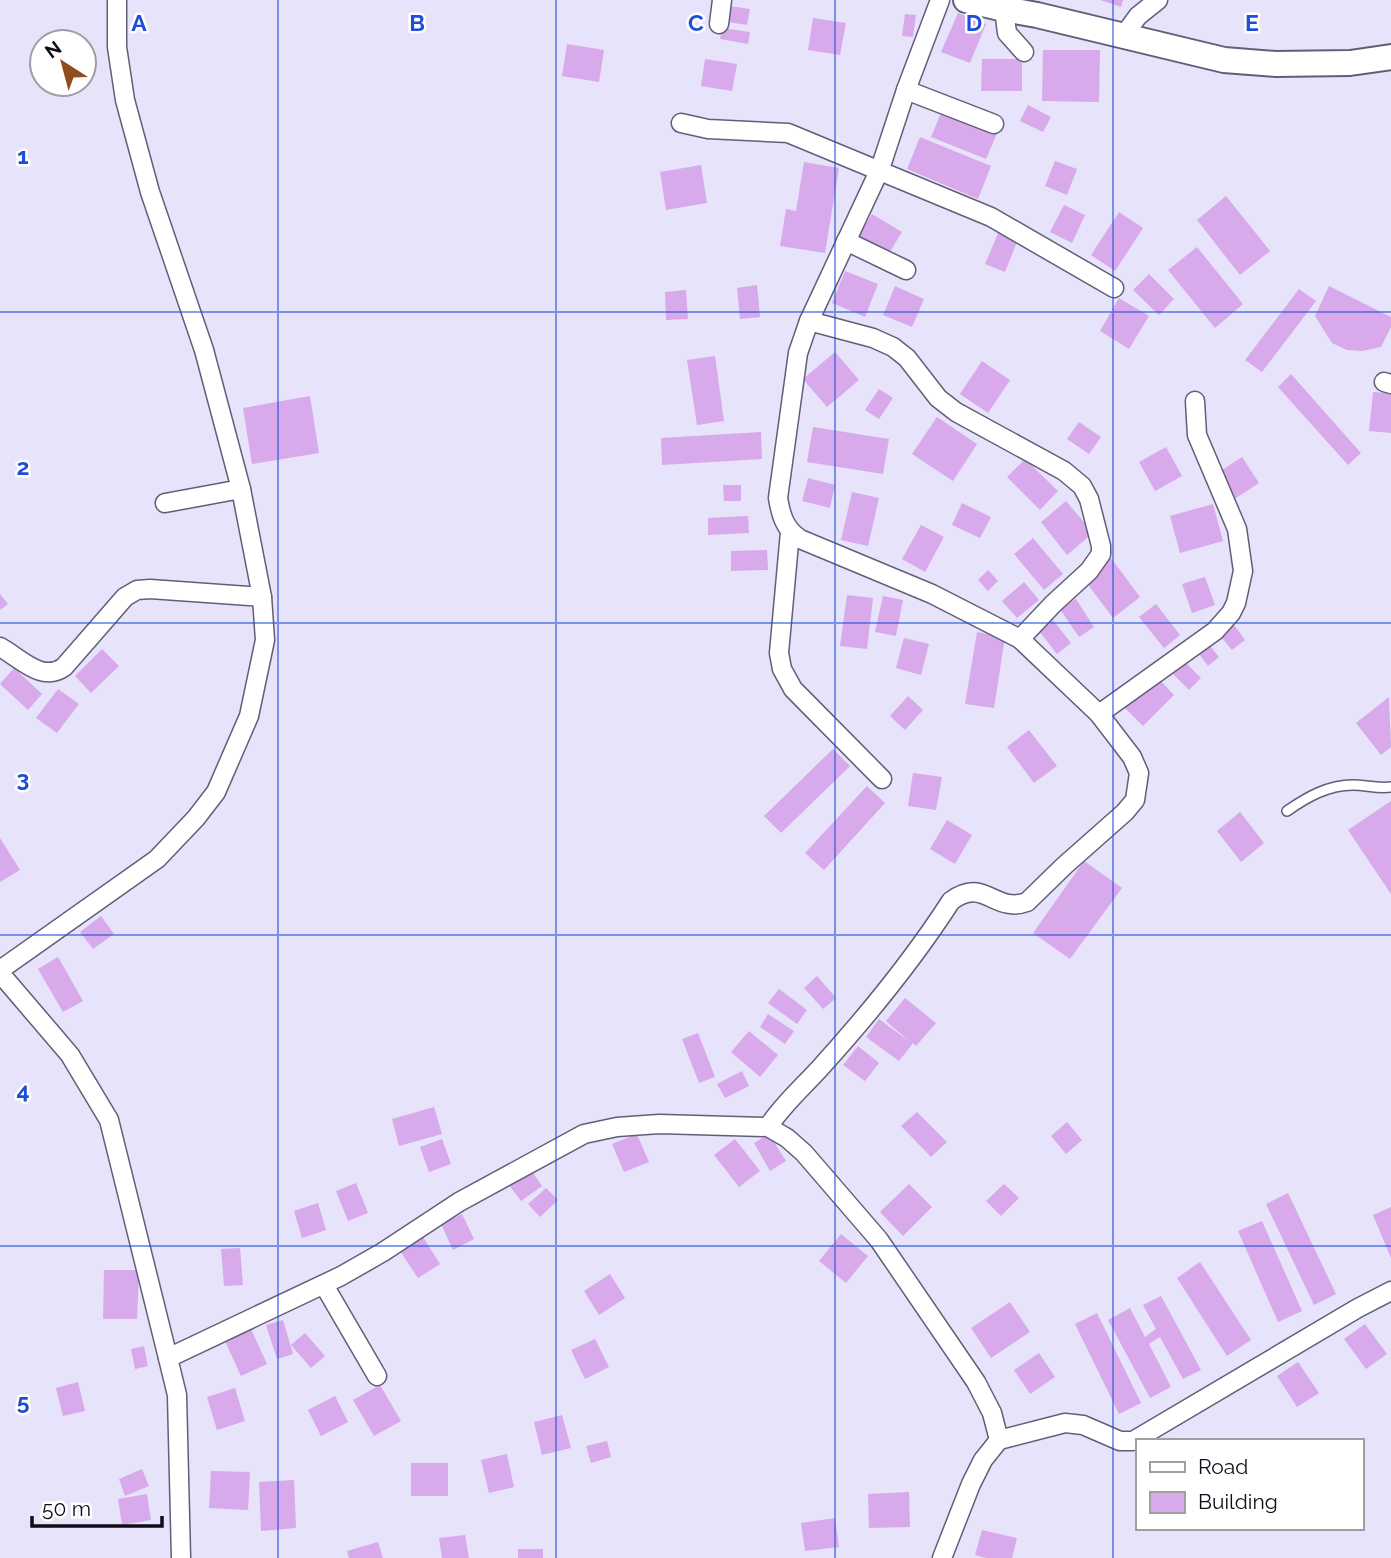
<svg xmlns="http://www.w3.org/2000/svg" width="1391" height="1558" font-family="Raleway,sans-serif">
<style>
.building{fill:#d8a9eb}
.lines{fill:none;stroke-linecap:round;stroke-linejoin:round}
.lane-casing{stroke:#625e77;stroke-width:12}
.street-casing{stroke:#625e77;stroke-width:21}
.secondary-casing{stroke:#625e77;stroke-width:28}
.lane{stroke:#fff;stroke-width:9}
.street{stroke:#fff;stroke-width:18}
.secondary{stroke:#fff;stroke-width:24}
.grid{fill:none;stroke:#1d4ed8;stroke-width:2;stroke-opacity:0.55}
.grid-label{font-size:23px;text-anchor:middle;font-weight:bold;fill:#1d4ed8;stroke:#fff;stroke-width:5;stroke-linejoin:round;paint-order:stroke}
</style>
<rect width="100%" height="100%" fill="#e6e3fa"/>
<g class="building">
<path d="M1100,0H1123L1121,7Z"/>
<path d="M730,6L750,9L747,25L728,22Z"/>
<path d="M958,13L986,24L970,63L941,52Z"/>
<path d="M905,14L916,15L913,37L902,36Z"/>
<path d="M813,18L846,23L840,55L808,50Z"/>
<path d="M722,28L750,32L748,44L720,39Z"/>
<path d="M567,44L604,50L599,82L562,76Z"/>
<path d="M1043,50H1100L1099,102L1042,101Z"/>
<path d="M705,59L737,64L732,91L701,86Z"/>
<path d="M982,59H1022V91H981Z"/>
<path d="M1028,105L1051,117L1043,132L1020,121Z"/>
<path d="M943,108L998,131L986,159L931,137Z"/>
<path d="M920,137L991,166L978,199L907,169Z"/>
<path d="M1055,161L1077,169L1067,195L1045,186Z"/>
<path d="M804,162L839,168L825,253L780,246L786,209L796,211Z"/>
<path d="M701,165L707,203L666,210L660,172Z"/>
<path d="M1226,196L1270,251L1240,275L1197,220Z"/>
<path d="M1064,205L1085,215L1072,243L1050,232Z"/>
<path d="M1119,212L1143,228L1115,271L1091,255Z"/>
<path d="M872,214L902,232L886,258L856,240Z"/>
<path d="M999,231L1018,239L1005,272L985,264Z"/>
<path d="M1197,247L1243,304L1215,328L1168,270Z"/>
<path d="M845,271L878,284L865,317L832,303Z"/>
<path d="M1149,274L1174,299L1159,315L1133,290Z"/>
<path d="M757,285L760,317L740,319L737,288Z"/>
<path d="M895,286L924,299L912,327L883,315Z"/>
<path d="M1329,286L1391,317V327L1381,347L1362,351L1347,350L1332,343L1315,316Z"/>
<path d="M1299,289L1316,301L1262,372L1245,360Z"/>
<path d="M686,290L688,319L666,320L665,292Z"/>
<path d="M1119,298L1149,316L1129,349L1100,331Z"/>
<path d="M835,352L859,380L827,407L803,379Z"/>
<path d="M715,356L724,421L697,425L687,360Z"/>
<path d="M982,361L1010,380L988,413L960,394Z"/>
<path d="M1291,374L1361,453L1348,465L1278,387Z"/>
<path d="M879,389L893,398L879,419L865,410Z"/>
<path d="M1373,392L1391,393V433L1369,431Z"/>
<path d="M310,396L319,453L252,464L243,408Z"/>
<path d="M937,417L977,444L953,481L912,454Z"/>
<path d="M1079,422L1101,437L1089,454L1067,439Z"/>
<path d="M813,427L889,439L883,474L807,462Z"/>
<path d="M761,432L762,459L662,465L661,438Z"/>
<path d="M1166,447L1182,476L1155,491L1139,462Z"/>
<path d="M1242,457L1259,483L1233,500L1216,474Z"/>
<path d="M1025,459L1058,491L1040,510L1007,477Z"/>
<path d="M808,478L835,485L830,508L802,501Z"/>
<path d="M723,485H741V501H724Z"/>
<path d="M852,492L879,498L868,546L841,540Z"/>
<path d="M1066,501L1093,533L1067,555L1041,522Z"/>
<path d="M962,503L991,517L980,538L952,525Z"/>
<path d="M1213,504L1223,541L1180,553L1170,516Z"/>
<path d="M748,516L749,533L708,535V518Z"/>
<path d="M921,525L944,537L925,572L902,559Z"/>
<path d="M1033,538L1063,574L1044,590L1014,554Z"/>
<path d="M767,550L768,570L731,571V551Z"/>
<path d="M1111,558L1140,597L1113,618L1083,578Z"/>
<path d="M988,570L998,581L988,591L978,580Z"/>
<path d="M1205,577L1215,605L1192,613L1182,584Z"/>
<path d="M1024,582L1039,600L1017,618L1002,601Z"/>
<path d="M0,594L8,604L0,610Z"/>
<path d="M847,595L873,598L867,649L840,646Z"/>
<path d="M883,596L903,600L896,636L875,632Z"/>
<path d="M1076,599L1094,627L1079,637L1060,609Z"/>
<path d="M1156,604L1180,635L1164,648L1139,617Z"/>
<path d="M1053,620L1071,643L1057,654L1039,631Z"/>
<path d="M1231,621L1245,640L1232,650L1217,632Z"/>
<path d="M977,632L1005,637L994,708L965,704Z"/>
<path d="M904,638L929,644L921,675L896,668Z"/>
<path d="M1207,642L1219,657L1208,666L1196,650Z"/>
<path d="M102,649L119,666L91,693L75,676Z"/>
<path d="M1182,659L1201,678L1189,690L1170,671Z"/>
<path d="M14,668L42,694L28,710L0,684Z"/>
<path d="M1156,676L1174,695L1143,726L1125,708Z"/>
<path d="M58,689L79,704L57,733L36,718Z"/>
<path d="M908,696L923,710L905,730L890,716Z"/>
<path d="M1389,697L1391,747L1381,755L1356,723Z"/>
<path d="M1029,730L1057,766L1034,783L1007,747Z"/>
<path d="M833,749L850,766L781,833L764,816Z"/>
<path d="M913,773L942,777L936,810L908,806Z"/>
<path d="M867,786L885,803L824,870L805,853Z"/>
<path d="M1391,801V894L1348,830Z"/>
<path d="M1240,812L1264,843L1241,862L1217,831Z"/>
<path d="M947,820L972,835L955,864L930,849Z"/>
<path d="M0,838L20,870L0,882Z"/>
<path d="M1084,861L1122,888L1070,959L1033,933Z"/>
<path d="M101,916L114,934L93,949L80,932Z"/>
<path d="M58,957L83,1001L63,1012L38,969Z"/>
<path d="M817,976L836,998L823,1009L804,988Z"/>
<path d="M779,989L807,1010L797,1024L768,1003Z"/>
<path d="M905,998L936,1023L916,1046L913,1043L899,1061L866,1037L879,1019L910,1042L886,1021Z"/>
<path d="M768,1014L794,1031L785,1044L760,1027Z"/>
<path d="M749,1031L778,1055L760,1077L731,1052Z"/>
<path d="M698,1033L715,1077L699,1083L682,1039Z"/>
<path d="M858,1046L879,1063L865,1081L843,1065Z"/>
<path d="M742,1071L749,1086L725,1098L717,1084Z"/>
<path d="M434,1107L442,1134L399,1146L392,1119Z"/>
<path d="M917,1112L947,1142L931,1157L901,1126Z"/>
<path d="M1067,1122L1082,1140L1066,1154L1051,1136Z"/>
<path d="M637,1134L649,1162L624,1172L612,1144Z"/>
<path d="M769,1134L786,1161L770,1171L754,1143Z"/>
<path d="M442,1139L451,1164L429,1172L420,1147Z"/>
<path d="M735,1139L760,1171L739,1187L714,1155Z"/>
<path d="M531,1170L542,1186L521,1201L509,1185Z"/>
<path d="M356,1183L368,1213L348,1221L336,1191Z"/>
<path d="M909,1184L932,1207L903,1236L880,1212Z"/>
<path d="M1004,1184L1019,1198L1001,1216L986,1201Z"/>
<path d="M546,1188L558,1200L540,1217L528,1204Z"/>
<path d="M1288,1193L1336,1294L1314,1305L1266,1204Z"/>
<path d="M318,1203L326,1230L302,1238L294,1211Z"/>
<path d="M1391,1207V1258L1373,1215Z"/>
<path d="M462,1214L474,1239L453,1250L441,1224Z"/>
<path d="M1262,1221L1302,1311L1278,1322L1238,1231Z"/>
<path d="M841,1234L868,1256L846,1283L819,1261Z"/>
<path d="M423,1237L440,1264L418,1278L400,1251Z"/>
<path d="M240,1248L243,1285L224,1286L221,1249Z"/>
<path d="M1200,1262L1251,1340L1227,1356L1177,1278Z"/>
<path d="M104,1270H139L137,1319H103Z"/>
<path d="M610,1274L625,1298L599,1315L584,1291Z"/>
<path d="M1161,1296L1201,1370L1183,1379L1160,1337L1149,1344L1171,1387L1150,1398L1108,1320L1130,1308L1145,1337L1156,1329L1143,1305Z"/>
<path d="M1010,1302L1030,1332L991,1358L971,1328Z"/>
<path d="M1097,1313L1141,1403L1119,1414L1075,1324Z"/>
<path d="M283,1320L293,1354L277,1359L266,1325Z"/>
<path d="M1365,1324L1387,1354L1366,1369L1344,1339Z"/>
<path d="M251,1329L267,1364L241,1376L225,1341Z"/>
<path d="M305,1333L325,1356L311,1368L291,1345Z"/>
<path d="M595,1339L609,1367L585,1379L571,1350Z"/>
<path d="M144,1346L148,1366L135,1369L131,1349Z"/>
<path d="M1039,1353L1055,1377L1030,1394L1014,1370Z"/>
<path d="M1298,1362L1319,1393L1297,1407L1277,1376Z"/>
<path d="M78,1382L85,1411L63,1416L56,1388Z"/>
<path d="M380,1385L401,1421L374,1436L353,1400Z"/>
<path d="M235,1388L245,1421L217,1430L207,1397Z"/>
<path d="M335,1396L348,1422L321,1436L308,1410Z"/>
<path d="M562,1415L571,1448L542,1455L534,1422Z"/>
<path d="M607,1441L611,1457L591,1463L586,1446Z"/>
<path d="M507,1454L514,1487L489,1493L481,1460Z"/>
<rect x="411" y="1463" width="37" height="33"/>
<path d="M142,1469L149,1486L125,1496L119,1479Z"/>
<path d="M211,1471L250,1472L248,1510L209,1508Z"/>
<path d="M294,1480L296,1528L261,1531L259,1482Z"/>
<path d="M909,1492L910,1527L869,1528L868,1494Z"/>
<path d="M147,1494L151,1520L122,1525L118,1499Z"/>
<path d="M835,1518L839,1547L805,1551L801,1523Z"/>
<path d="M982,1530L1017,1538L1012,1558H986L975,1555Z"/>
<path d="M465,1535L469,1558H442L439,1538Z"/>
<path d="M378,1542L383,1558H349L347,1551Z"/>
<rect x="518" y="1549" width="25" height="9"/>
</g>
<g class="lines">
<defs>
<path id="lane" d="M1287,811C1307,797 1328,785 1353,785C1366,785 1378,789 1391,787"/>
<g id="street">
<path d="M1004,9L1007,33L1024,52"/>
<path d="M719,24L722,0"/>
<path d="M1124,35L1138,16L1158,0"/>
<path d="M906,90L994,124"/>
<path d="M681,123L708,129L788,133L991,217L1114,288"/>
<path d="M846,241L906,270"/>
<path d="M809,321L873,338L893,347L907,358L938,398L956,412L1064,471L1082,486L1089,499L1101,546V554L1089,571L1053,604L1020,639"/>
<path d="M1384,382L1391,384"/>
<path d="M165,503L241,489"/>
<path d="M790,532L779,653L782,669L793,689L882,779"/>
<path d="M0,647C20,658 42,683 64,667L125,597L137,590L150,589L262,597"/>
<path d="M1099,714L1215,631L1231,613L1236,603L1243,571L1237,529L1197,435L1195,401"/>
<path d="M0,970L157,859L196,818L216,792L249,716L265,640L262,597L241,489L204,350L150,192L125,100L117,47V0"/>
<path d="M0,973L70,1055L109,1120L168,1358"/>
<path d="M768,1127C783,1104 803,1087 821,1067C868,1015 913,960 951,901C984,876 994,914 1027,902L1064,866L1125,812L1135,800L1139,773L1132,757L1099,714L1020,639L932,594L800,539C785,529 781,516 778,498L798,353L809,321L880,169L906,90L940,0"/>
<path d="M324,1285L377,1376"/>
<path d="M181,1558L177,1395L168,1358L341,1276L383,1252L459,1202L584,1134L617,1127L659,1124L768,1127L787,1138L804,1153L879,1240L976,1382L992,1413L999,1440"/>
<path d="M942,1558L971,1484L983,1460L999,1440L1065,1423L1083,1425L1120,1441H1133L1358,1308L1391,1291"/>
</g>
<path id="secondary" d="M966,0L1004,9L1037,15L1224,60L1276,64L1350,63L1391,57"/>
</defs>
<use href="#lane" class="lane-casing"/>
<use href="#street" class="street-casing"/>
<use href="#secondary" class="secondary-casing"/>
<use href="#lane" class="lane"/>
<use href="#street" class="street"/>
<use href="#secondary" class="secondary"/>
</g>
<path class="grid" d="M278,0V1558M556,0V1558M835,0V1558M1113,0V1558M0,312H1391M0,623H1391M0,935H1391M0,1246H1391"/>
<g class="grid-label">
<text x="139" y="31">A</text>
<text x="417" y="31">B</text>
<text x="696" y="31">C</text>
<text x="974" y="31">D</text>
<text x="1252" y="31">E</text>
<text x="23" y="164">1</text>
<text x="23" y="475">2</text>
<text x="23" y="787">3</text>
<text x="23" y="1099">4</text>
<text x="23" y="1410">5</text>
</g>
<rect x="1136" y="1439" width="228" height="91" fill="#ffffff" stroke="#9f9ea2" stroke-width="2"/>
<rect x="1150" y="1462" width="35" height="10" fill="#ffffff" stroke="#9f9ea2" stroke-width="2"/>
<text x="1198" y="1474" font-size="21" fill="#0f0d17">Road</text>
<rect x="1150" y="1492" width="35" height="21" fill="#d8a9eb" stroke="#9f9ea2" stroke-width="2"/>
<text x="1198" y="1509" font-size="21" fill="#0f0d17">Building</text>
<g transform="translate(63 63) rotate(324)"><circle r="33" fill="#ffffff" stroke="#9f9ea2" stroke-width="2"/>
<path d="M0-5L12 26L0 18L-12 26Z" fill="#914d20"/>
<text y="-10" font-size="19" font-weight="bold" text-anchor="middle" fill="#0f0d17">N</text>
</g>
<path d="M32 1516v10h130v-10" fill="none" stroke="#0f0d17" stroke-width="3.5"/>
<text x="42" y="1516" font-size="21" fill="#0f0d17" stroke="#ffffff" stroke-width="5" paint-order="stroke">50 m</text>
</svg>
